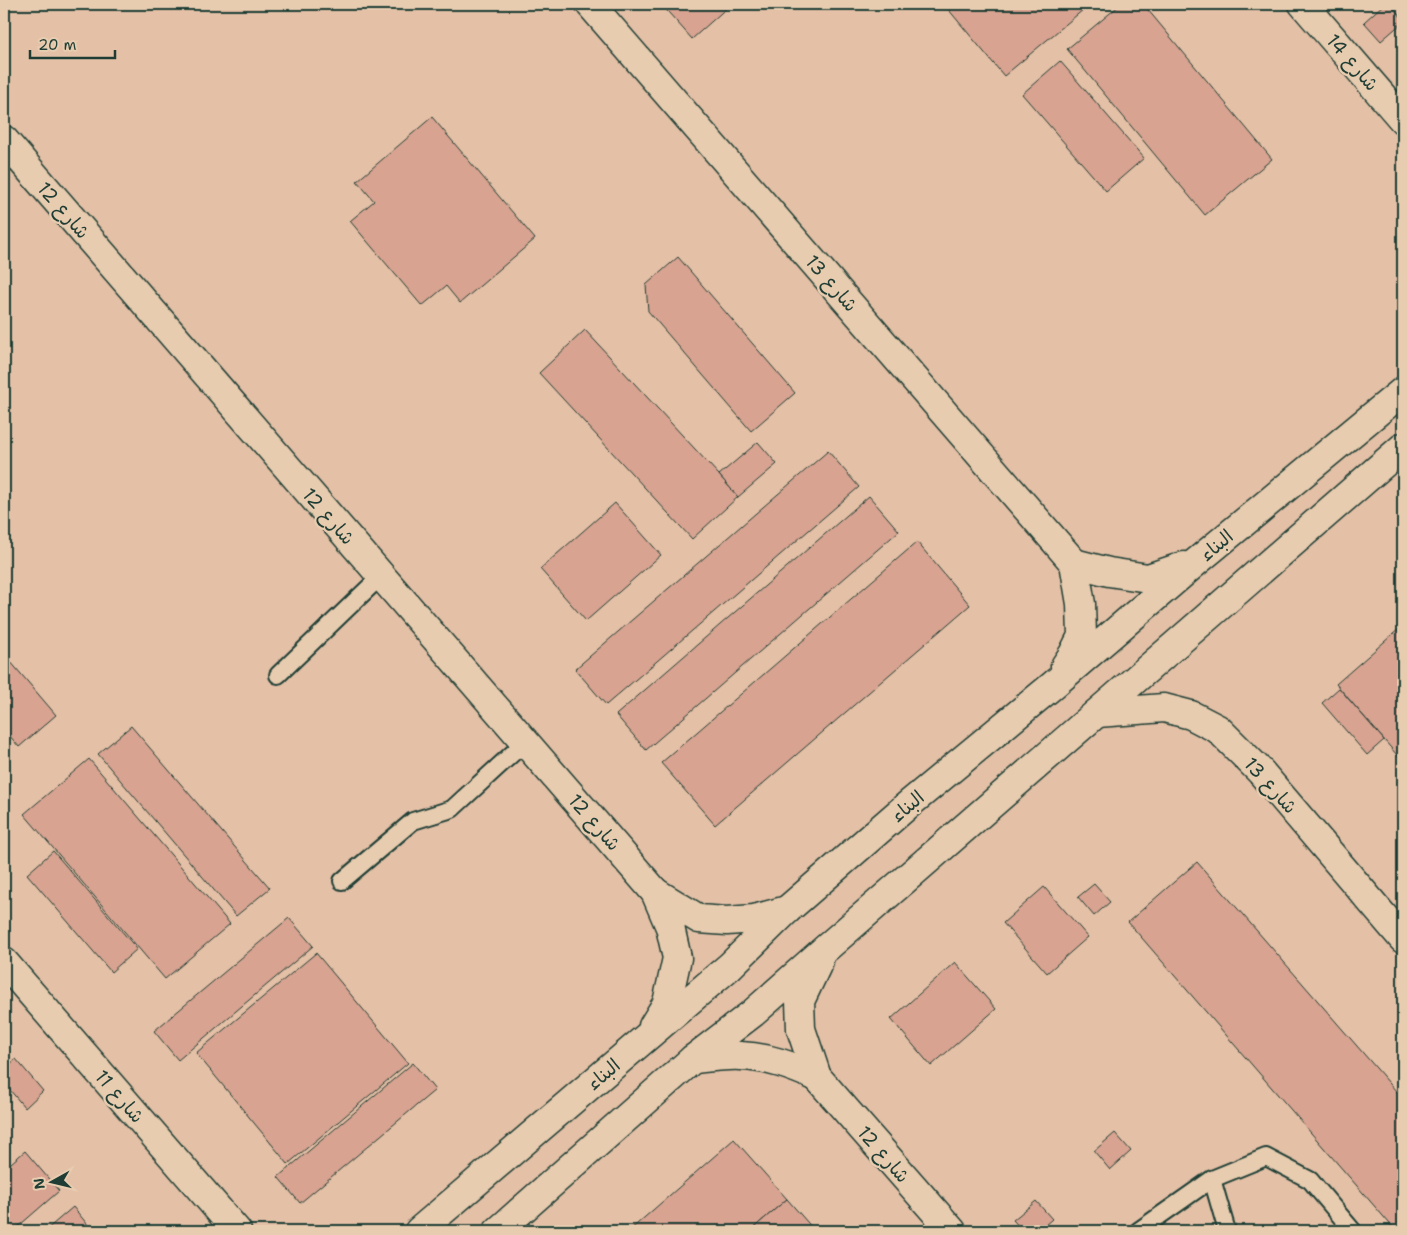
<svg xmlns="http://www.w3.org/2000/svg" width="1407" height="1235" font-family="'Shantell Sans','Playpen Sans Arabic',sans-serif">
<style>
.built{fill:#e4c0a6}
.building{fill:#d9a391;stroke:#1f3d34}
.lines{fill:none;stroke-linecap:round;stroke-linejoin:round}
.service-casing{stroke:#1f3d34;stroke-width:20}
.minor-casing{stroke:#1f3d34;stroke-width:31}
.service{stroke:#e8ccaf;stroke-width:16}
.minor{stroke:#e8ccaf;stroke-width:28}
.labels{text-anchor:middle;stroke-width:4.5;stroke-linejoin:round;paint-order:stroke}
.street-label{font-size:19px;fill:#1f3d34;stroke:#e8ccaf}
</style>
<rect width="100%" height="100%" fill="#e8ccaf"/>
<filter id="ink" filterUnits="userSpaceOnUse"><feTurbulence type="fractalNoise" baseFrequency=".02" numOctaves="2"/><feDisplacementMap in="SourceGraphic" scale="10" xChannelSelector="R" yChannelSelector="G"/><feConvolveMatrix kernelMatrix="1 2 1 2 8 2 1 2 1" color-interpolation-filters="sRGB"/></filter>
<g filter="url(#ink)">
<rect class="built" x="4" y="4" width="1399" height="1227"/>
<g class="building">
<path d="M661,4H731L692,39Z"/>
<path d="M955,4H1090L1004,76L948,9Z"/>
<path d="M1121,4H1143L1272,159L1205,215L1067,49Z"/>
<path d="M1384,4H1390L1403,19V22L1381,41L1364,22Z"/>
<path d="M1060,61L1144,158L1106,191L1022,94Z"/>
<path d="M432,117L535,239L460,303L446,286L422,306L350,221L374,201L357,181Z"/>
<path d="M678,257L795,393L751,431L648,311L646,285Z"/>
<path d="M585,330L719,475L738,497L692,539L539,373Z"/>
<path d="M758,442L777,464L738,497L719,475Z"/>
<path d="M828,451L859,487L606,705L575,669Z"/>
<path d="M869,496L899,531L646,750L616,715Z"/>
<path d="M615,503L661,555L586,621L540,569Z"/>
<path d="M917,542L970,605L715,825L661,763Z"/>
<path d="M1400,628L1403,633V762L1336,684Z"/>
<path d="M4,654L56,715L19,747L4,729Z"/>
<path d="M1339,688L1384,740L1367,755L1322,703Z"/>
<path d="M131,726L270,888L236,916L98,754Z"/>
<path d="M89,759L230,924L165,979L24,814Z"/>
<path d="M53,851L137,949L111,972L27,874Z"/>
<path d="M1197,862L1403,1099V1231H1396L1128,922Z"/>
<path d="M1094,884L1110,902L1094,916L1078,897Z"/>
<path d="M1044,887L1088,937L1047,973L1003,923Z"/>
<path d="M289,918L313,946L178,1060L154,1031Z"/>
<path d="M316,953L408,1063L288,1164L196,1053Z"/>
<path d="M955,962L996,1009L931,1066L891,1019Z"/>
<path d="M16,1059L43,1091L25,1108L4,1083V1069Z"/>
<path d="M413,1063L435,1090L300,1203L278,1177Z"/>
<path d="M1115,1133L1131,1151L1110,1170L1094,1151Z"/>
<path d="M734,1139L787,1199L750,1231H629Z"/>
<path d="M25,1151L59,1191L13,1231H4V1169Z"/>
<path d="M787,1199L815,1231H750Z"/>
<path d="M1036,1201L1052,1219L1038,1231H1023L1013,1220Z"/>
<path d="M73,1207L93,1231H45Z"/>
</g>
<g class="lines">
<defs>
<g id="service">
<path d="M278,675L381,576"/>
<path d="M342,881L413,821L452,809L525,742"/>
<path d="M1212,1179L1227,1231"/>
<path d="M1138,1231L1212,1179L1266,1157L1310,1180L1353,1231"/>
</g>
<g id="minor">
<path d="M590,4L1074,563L1081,604L1082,636L1073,654L1065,666"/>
<path d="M1303,4L1403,120"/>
<path d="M4,140L655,892L670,927L677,958L667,1003L653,1026"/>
<path d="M1074,563L1109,572L1148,578L1184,566"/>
<path d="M1097,713L1164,708L1191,715L1218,729L1260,771L1403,939"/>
<path d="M655,892L699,919L727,921L754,919L787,910"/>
<path d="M819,961L800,1001L801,1029L817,1077L952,1231"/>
<path d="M4,962L237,1231"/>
<path d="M693,1059C708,1058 725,1055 741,1056C768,1057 792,1066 817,1077"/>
<path d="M419,1231L730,966L787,910L909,804L1052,686L1195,563L1403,391"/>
<path d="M498,1231L693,1059L753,1013L824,950L1403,447"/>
</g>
</defs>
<use href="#service" class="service-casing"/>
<use href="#minor" class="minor-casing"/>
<use href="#service" class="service"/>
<use href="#minor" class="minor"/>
</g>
</g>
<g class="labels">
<g class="street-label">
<text transform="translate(1353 62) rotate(49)" y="7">شارع 14</text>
<text transform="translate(64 210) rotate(49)" y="7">شارع 12</text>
<text transform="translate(832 283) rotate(49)" y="7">شارع 13</text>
<text transform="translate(329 516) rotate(49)" y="7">شارع 12</text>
<text transform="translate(1216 545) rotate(-40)" y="7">البناء</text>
<text transform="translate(1271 785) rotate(48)" y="7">شارع 13</text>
<text transform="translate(907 806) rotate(-40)" y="7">البناء</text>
<text transform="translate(595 822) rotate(49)" y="7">شارع 12</text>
<text transform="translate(603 1074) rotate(-40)" y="7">البناء</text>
<text transform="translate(120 1096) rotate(49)" y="7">شارع 11</text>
<text transform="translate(884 1154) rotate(49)" y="7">شارع 12</text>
</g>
</g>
<rect width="1407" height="1235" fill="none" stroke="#e8ccaf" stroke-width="20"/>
<rect x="10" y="10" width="1387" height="1215" fill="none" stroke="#1f3d34" stroke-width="2" filter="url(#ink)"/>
<g transform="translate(52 1182) rotate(262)" stroke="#e8ccaf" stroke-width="4" paint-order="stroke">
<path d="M0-4L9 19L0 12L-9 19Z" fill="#1f3d34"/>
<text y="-8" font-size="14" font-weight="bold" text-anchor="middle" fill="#1f3d34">N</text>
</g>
<path d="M30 50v8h85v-8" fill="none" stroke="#1f3d34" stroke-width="2.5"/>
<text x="38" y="50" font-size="15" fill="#1f3d34" stroke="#e8ccaf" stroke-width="4" paint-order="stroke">20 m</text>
</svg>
